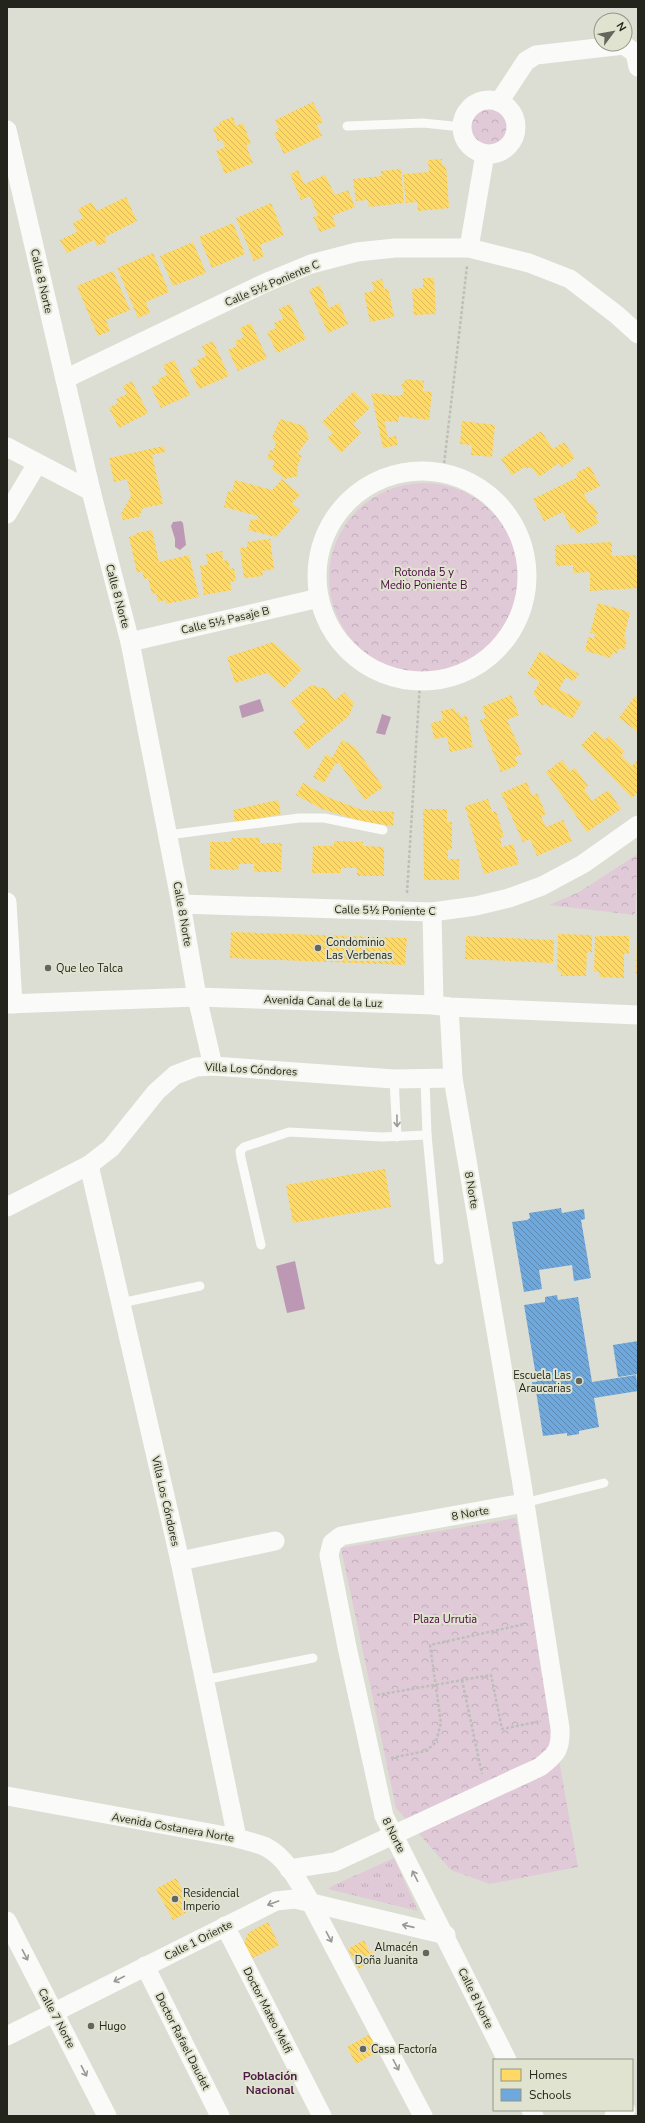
<svg xmlns="http://www.w3.org/2000/svg" width="645" height="2123" font-family="'Nunito Sans',sans-serif">
<style>
.grass{fill:url(#grass-tufts)}
.park{fill:url(#park-crowns)}
.water{fill:#bd98b4}
.homes{fill:url(#homes-back-hatch)}
.schools{fill:url(#schools-back-hatch)}
.lines{fill:none;stroke-linecap:round;stroke-linejoin:round}
.path{stroke:#bebeba;stroke-width:2.5;stroke-dasharray:3 2;stroke-linecap:butt}
.service{stroke:#fafaf8;stroke-width:9}
.minor{stroke:#fafaf8;stroke-width:19}
.oneway{stroke:#999a95}
.poi-dot{fill:#64665d;stroke:#e0e3cf;stroke-width:1.5}
.labels{text-anchor:middle;stroke-width:4;stroke-linejoin:round;paint-order:stroke}
.street-label{font-size:11px;fill:#23251d;stroke:#e0e3cf}
.park-label{font-size:11px;fill:#4a0643;stroke:#e0e3cf}
.poi-label{font-size:11px;fill:#23251d;stroke:#e0e3cf;text-anchor:start}
.neighbourhood-label{font-size:12px;font-weight:bold;fill:#4e1947;stroke:#e0e3cf}
</style>
<defs>
<pattern id="grass-tufts" width="24" height="20" patternUnits="userSpaceOnUse"><rect width="24" height="20" fill="#e1cad8"/><path d="M3 7l-1-3M5 7V3M7 7l1-3M15 17l-1-3M17 17v-4M19 17l1-3" fill="none" stroke="#c1adb9"/></pattern>
<pattern id="park-crowns" width="20" height="18" patternUnits="userSpaceOnUse"><rect width="20" height="18" fill="#e1cad8"/><path d="M2 6a3 3 0 1 1 6 0M12 15a3 3 0 1 1 6 0" fill="none" stroke="#c1adb9"/></pattern>
<pattern id="homes-back-hatch" width="6" height="6" patternUnits="userSpaceOnUse"><rect width="6" height="6" fill="#ffd966"/><path d="M-1 5l2 2M0 0l6 6M5-1l2 2" fill="none" stroke="#daba58"/></pattern>
<pattern id="schools-back-hatch" width="6" height="6" patternUnits="userSpaceOnUse"><rect width="6" height="6" fill="#6fa8dc"/><path d="M-1 5l2 2M0 0l6 6M5-1l2 2" fill="none" stroke="#5b89b2"/></pattern>
</defs>
<rect width="100%" height="100%" fill="#dcded3"/>
<path class="grass" d="M394,1858L418,1911L328,1889L334,1885Z"/>
<g class="park">
<circle cx="489" cy="127" r="27"/>
<circle cx="424" cy="578" r="95"/>
<path d="M638,854L635,915L549,905L579,892Z"/>
<path d="M516,1518L578,1867L490,1884L451,1870L396,1808L341,1548Z"/>
</g>
<g class="water">
<path d="M181,521L183,523L186,545L180,550L175,547V539L171,526L173,522Z"/>
<path d="M260,699L264,711L242,718L239,706Z"/>
<path d="M382,714L391,717L385,735L376,733Z"/>
<path d="M295,1261L305,1309L287,1313L276,1266Z"/>
</g>
<g class="homes">
<path d="M313,102L323,122L317,125L322,136L284,154L274,133L279,130L275,120Z"/>
<path d="M233,117L236,126L243,123L251,144L246,145L253,163L225,174L216,151L225,147L222,140L218,141L213,128L220,125L219,122Z"/>
<path d="M442,159V166H446L449,208L418,211L417,202L406,203L403,174L429,172L428,160Z"/>
<path d="M401,169L404,203L369,207L368,200L356,201L353,179L382,176L381,171Z"/>
<path d="M298,170L304,184L325,175L335,195L348,190L355,207L332,216L336,226L320,232L313,217L318,216L310,196L301,200L290,174Z"/>
<path d="M126,197L137,221L105,237L107,242L97,246L94,240L67,253L60,240L77,232L73,223L83,218L78,209L92,202L97,211Z"/>
<path d="M271,203L284,235L260,245L264,256L254,261L236,218Z"/>
<path d="M233,223L245,254L212,268L199,237Z"/>
<path d="M193,242L206,273L173,286L160,256Z"/>
<path d="M153,253L169,292L146,302L150,313L138,318L117,268Z"/>
<path d="M113,271L130,310L106,320L110,331L98,336L77,286Z"/>
<path d="M423,278H434L436,314L414,315L412,289L423,288Z"/>
<path d="M382,279L384,289L388,288L394,317L370,322L364,293L374,291L372,282Z"/>
<path d="M320,285L329,308L339,303L348,324L328,333L309,290Z"/>
<path d="M290,304L306,339L277,353L267,332L276,328L274,323L283,319L279,309Z"/>
<path d="M251,323L267,358L238,371L228,350L237,346L235,341L244,337L240,328Z"/>
<path d="M213,341L229,376L199,389L190,369L199,365L197,360L206,356L202,346Z"/>
<path d="M174,360L190,395L161,408L151,387L160,383L158,379L167,375L163,365Z"/>
<path d="M406,379L424,381L423,391L432,392L429,420L399,416L398,422L384,421L388,437L396,436L398,445L383,448L371,393L399,396L403,394L404,390L401,386Z"/>
<path d="M132,381L148,413L119,428L109,408L118,403L116,399L127,394L123,386Z"/>
<path d="M354,391L370,408L353,424L361,433L341,453L327,438L333,433L322,422Z"/>
<path d="M280,419L304,426L309,438L297,454L302,455L297,468L298,476L285,479L272,469L275,461L267,459L270,450L273,451L276,442L272,438Z"/>
<path d="M462,421L495,425L492,457L471,455L472,445L460,444Z"/>
<path d="M541,431L553,449L564,442L575,458L562,467L559,463L539,477L532,468H523L512,475L501,459Z"/>
<path d="M164,446L165,452L152,455L163,504L143,508L139,517L123,520L121,514L131,496L127,479L114,482L109,458Z"/>
<path d="M590,466L600,486L584,494L589,504L592,503L598,514L595,516L599,523L577,534L574,528L571,529L563,512L544,521L533,499L578,477L576,473Z"/>
<path d="M282,479L300,495L292,503L300,510L276,537L248,530L251,519L257,520L258,516L224,507L228,491L232,492L235,480L272,490Z"/>
<path d="M152,530L159,562L189,555L199,597L166,604L165,600L158,602L156,593L152,594L148,578L144,579L142,571L137,573L129,537L136,535V533Z"/>
<path d="M270,539L274,569L262,571L263,576L244,578L240,548L247,547V542Z"/>
<path d="M612,542V556L636,555L638,588L590,591V572L573,573V565L556,566L555,545Z"/>
<path d="M222,551L223,561L228,560L230,569L234,568L236,581L230,582L232,590L204,595L200,566L208,564L206,554Z"/>
<path d="M598,603L630,612L624,638L627,639L624,650L619,648L617,654L613,652L611,658L585,651L588,637L594,639L595,634L590,633Z"/>
<path d="M273,642L302,669L284,688L267,673L235,683L227,657Z"/>
<path d="M540,651L579,674L574,681L566,677L559,689L582,702L572,719L545,704L542,706L533,693L540,682L527,674Z"/>
<path d="M311,685L326,689L335,700L344,692L354,703L349,716L307,750L293,732L306,721L290,702Z"/>
<path d="M511,695L519,715L507,720L522,754L515,757L518,765L501,772L480,720L486,718L482,707Z"/>
<path d="M635,696L638,698V732L619,718Z"/>
<path d="M454,708L456,713L459,712L460,717L467,716L473,747L450,752L447,737L434,739L431,723L443,720L441,711Z"/>
<path d="M595,731L605,740L609,736L625,752L621,755L632,766L638,760V792L632,798L581,745Z"/>
<path d="M342,740L355,747L383,787L365,800L339,763L335,764L324,783L313,777L326,754L332,758Z"/>
<path d="M562,760L570,771L575,768L588,786L584,789L592,801L608,790L621,809L587,832L546,772Z"/>
<path d="M527,782L532,796L537,793L546,814L541,816L546,827L563,820L572,841L537,856L530,839L523,842L501,793Z"/>
<path d="M303,783L330,798L362,810L394,812L393,826L360,821L322,809L296,795Z"/>
<path d="M488,799L492,812L496,811L504,837L500,838L502,847L513,844L519,864L484,874L465,806Z"/>
<path d="M278,800L281,814L235,824L233,810Z"/>
<path d="M423,809H447V822H452V849H448V859H459V880H424Z"/>
<path d="M231,838H260V843H282L281,872H254V864H239L238,870L210,869V842H231Z"/>
<path d="M334,841L363,842V846L384,847V876H357V868H341V873H312L313,846H334Z"/>
<path d="M231,932L407,938L405,965L230,958Z"/>
<path d="M558,934L592,935V952H587L586,976H561V971H557Z"/>
<path d="M466,936L554,940L553,963L465,959Z"/>
<path d="M595,936H629V954H624V978L599,977V972H594Z"/>
<path d="M637,938H638V974H636Z"/>
<path d="M385,1169L391,1207L293,1223L286,1185Z"/>
<path d="M176,1878L193,1909L173,1920L156,1889Z"/>
<path d="M268,1922L279,1945L253,1958L244,1944L248,1933Z"/>
<path d="M364,1940L369,1951L373,1952L377,1959L358,1969L348,1949Z"/>
<path d="M370,2034L379,2051L356,2064L347,2047Z"/>
</g>
<g class="schools">
<path d="M561,1208L562,1213L584,1209L585,1219L581,1220L591,1278L574,1281L572,1265L539,1270L542,1289L524,1292L512,1222L527,1220L530,1218L529,1213Z"/>
<path d="M557,1295L558,1300L578,1297L592,1382L636,1375L638,1391L594,1398L599,1427L579,1431V1434L567,1436V1433L543,1436L536,1391L533,1392L532,1382H537L524,1305L545,1302V1297Z"/>
<path d="M638,1341V1374L618,1377L613,1345Z"/>
</g>
<g class="lines">
<g class="path">
<path d="M443,473L467,266"/>
<path d="M407,893L420,682"/>
<path d="M462,1680L482,1774"/>
<path d="M377,1695L491,1675L502,1729L541,1721"/>
<path d="M391,1758L426,1751L436,1742L441,1723L430,1645L525,1624"/>
</g>
<g class="service">
<path d="M347,126L423,123L462,127"/>
<path d="M168,835L299,818H324L383,830"/>
<path d="M394,1079L397,1137"/>
<path d="M425,1080L427,1135L439,1260"/>
<path d="M261,1245L241,1158L240,1151L244,1147L289,1132L382,1137L427,1135"/>
<path d="M121,1303L200,1286"/>
<path d="M524,1503L604,1483"/>
<path d="M204,1680L313,1658"/>
</g>
<g class="minor">
<circle cx="489" cy="127" r="27"/>
<path d="M499,102L526,61L536,55L624,45L635,53L638,67"/>
<path d="M7,130L91,491L130,642L181,904L197,997L213,1066"/>
<path d="M469,248L485,154"/>
<path d="M65,379L265,283L311,264L357,252L395,248H469L529,263L570,279L617,315L638,334"/>
<path d="M7,447L91,491"/>
<circle cx="422" cy="576" r="105"/>
<path d="M7,514L37,464"/>
<path d="M130,642L319,598"/>
<path d="M7,902L13,1004"/>
<path d="M181,904L432,912L476,906L509,898L542,886L583,864L638,825"/>
<path d="M432,912L434,1005"/>
<path d="M7,1004L197,997L434,1005L449,1007L638,1015"/>
<path d="M89,1165L180,1561L237,1838"/>
<path d="M7,1207L89,1165L111,1148L156,1092L175,1075L196,1067L213,1066L394,1079L453,1078"/>
<path d="M180,1561L275,1541"/>
<path d="M7,1796L237,1838C246,1841 257,1843 266,1847C287,1858 299,1883 311,1903L423,2116"/>
<path d="M289,1869L335,1862L540,1767C557,1754 561,1749 560,1728L521,1478L453,1078L449,1007"/>
<path d="M7,1921L107,2116"/>
<path d="M225,1926L322,2116"/>
<path d="M145,1966L220,2116"/>
<path d="M7,2036L276,1901L295,1899L446,1935"/>
<path d="M507,2060L384,1816L347,1647L329,1555L332,1543L341,1536L524,1503"/>
<path d="M531,2110L534,2116"/>
<path d="M614,2116L626,2110"/>
</g>
</g>
<defs><path id="oneway-shaft" d="M-6 0H5M1.5-3L5.5 0L1.5 3" fill="none" stroke-width="1.6" stroke-linecap="round" stroke-linejoin="round"/></defs>
<g class="oneway">
<use href="#oneway-shaft" transform="translate(397 1121) rotate(89)"/>
<use href="#oneway-shaft" transform="translate(415 1876) rotate(-117)"/>
<use href="#oneway-shaft" transform="translate(273 1903) rotate(160)"/>
<use href="#oneway-shaft" transform="translate(408 1926) rotate(-167)"/>
<use href="#oneway-shaft" transform="translate(329 1937) rotate(62)"/>
<use href="#oneway-shaft" transform="translate(25 1955) rotate(63)"/>
<use href="#oneway-shaft" transform="translate(119 1979) rotate(153)"/>
<use href="#oneway-shaft" transform="translate(396 2065) rotate(62)"/>
<use href="#oneway-shaft" transform="translate(84 2071) rotate(63)"/>
</g>
<g class="poi-dot">
<circle cx="318" cy="948" r="4"/>
<circle cx="48" cy="968" r="4"/>
<circle cx="579" cy="1381" r="4"/>
<circle cx="175" cy="1899" r="4"/>
<circle cx="426" cy="1953" r="4"/>
<circle cx="91" cy="2026" r="4"/>
<circle cx="363" cy="2049" r="4"/>
</g>
<g class="labels">
<g class="street-label">
<text transform="translate(42 281) rotate(77)" y="4">Calle 8 Norte</text>
<text transform="translate(272 283) rotate(-23)" y="4">Calle 5½ Poniente C</text>
<text transform="translate(118 596) rotate(75)" y="4">Calle 8 Norte</text>
<text transform="translate(225 620) rotate(-13)" y="4">Calle 5½ Pasaje B</text>
<text transform="translate(385 910) rotate(1)" y="4">Calle 5½ Poniente C</text>
<text transform="translate(183 914) rotate(80)" y="4">Calle 8 Norte</text>
<text transform="translate(323 1001) rotate(2)" y="4">Avenida Canal de la Luz</text>
<text transform="translate(251 1069) rotate(3)" y="4">Villa Los Cóndores</text>
<text transform="translate(472 1190) rotate(80)" y="4">8 Norte</text>
<text transform="translate(166 1501) rotate(77)" y="4">Villa Los Cóndores</text>
<text transform="translate(470 1513) rotate(-10)" y="4">8 Norte</text>
<text transform="translate(173 1827) rotate(10)" y="4">Avenida Costanera Norte</text>
<text transform="translate(394 1835) rotate(63)" y="4">8 Norte</text>
<text transform="translate(198 1940) rotate(-27)" y="4">Calle 1 Oriente</text>
<text transform="translate(476 1998) rotate(64)" y="4">Calle 8 Norte</text>
<text transform="translate(268 2010) rotate(63)" y="4">Doctor Mateo Melfi</text>
<text transform="translate(57 2018) rotate(62)" y="4">Calle 7 Norte</text>
<text transform="translate(183 2041) rotate(63)" y="4">Doctor Rafael Daudet</text>
</g>
<g class="park-label">
<text x="424" y="576">Rotonda 5 y<tspan x="424" dy="13">Medio Poniente B</tspan></text>
<text x="445" y="1623">Plaza Urrutia</text>
</g>
<g class="poi-label">
<text x="326" y="946">Condominio<tspan x="326" dy="13">Las Verbenas</tspan></text>
<text x="56" y="972">Que leo Talca</text>
<text x="571" y="1379" text-anchor="end">Escuela Las<tspan x="571" dy="13">Araucarias</tspan></text>
<text x="183" y="1897">Residencial<tspan x="183" dy="13">Imperio</tspan></text>
<text x="418" y="1951" text-anchor="end">Almacén<tspan x="418" dy="13">Doña Juanita</tspan></text>
<text x="99" y="2030">Hugo</text>
<text x="371" y="2053">Casa Factoría</text>
</g>
<g class="neighbourhood-label">
<text x="270" y="2080">Población<tspan x="270" dy="14">Nacional</tspan></text>
</g>
</g>
<rect width="645" height="2123" fill="none" stroke="#23251d" stroke-width="16"/>
<rect x="493" y="2059" width="140" height="52" fill="#e0e3cf" stroke="#949788"/>
<rect x="501" y="2069" width="20" height="12" fill="#ffd966" stroke="#949788"/>
<text x="529" y="2079" font-size="12" fill="#23251d">Homes</text>
<rect x="501" y="2089" width="20" height="12" fill="#6fa8dc" stroke="#949788"/>
<text x="529" y="2099" font-size="12" fill="#23251d">Schools</text>
<g transform="translate(613 32) rotate(58)"><circle r="19" fill="#e0e3cf" stroke="#949788"/>
<path d="M0-3L7 15L0 10L-7 15Z" fill="#64665d"/>
<text y="-6" font-size="11" font-weight="bold" text-anchor="middle" fill="#23251d">N</text>
</g>
</svg>
